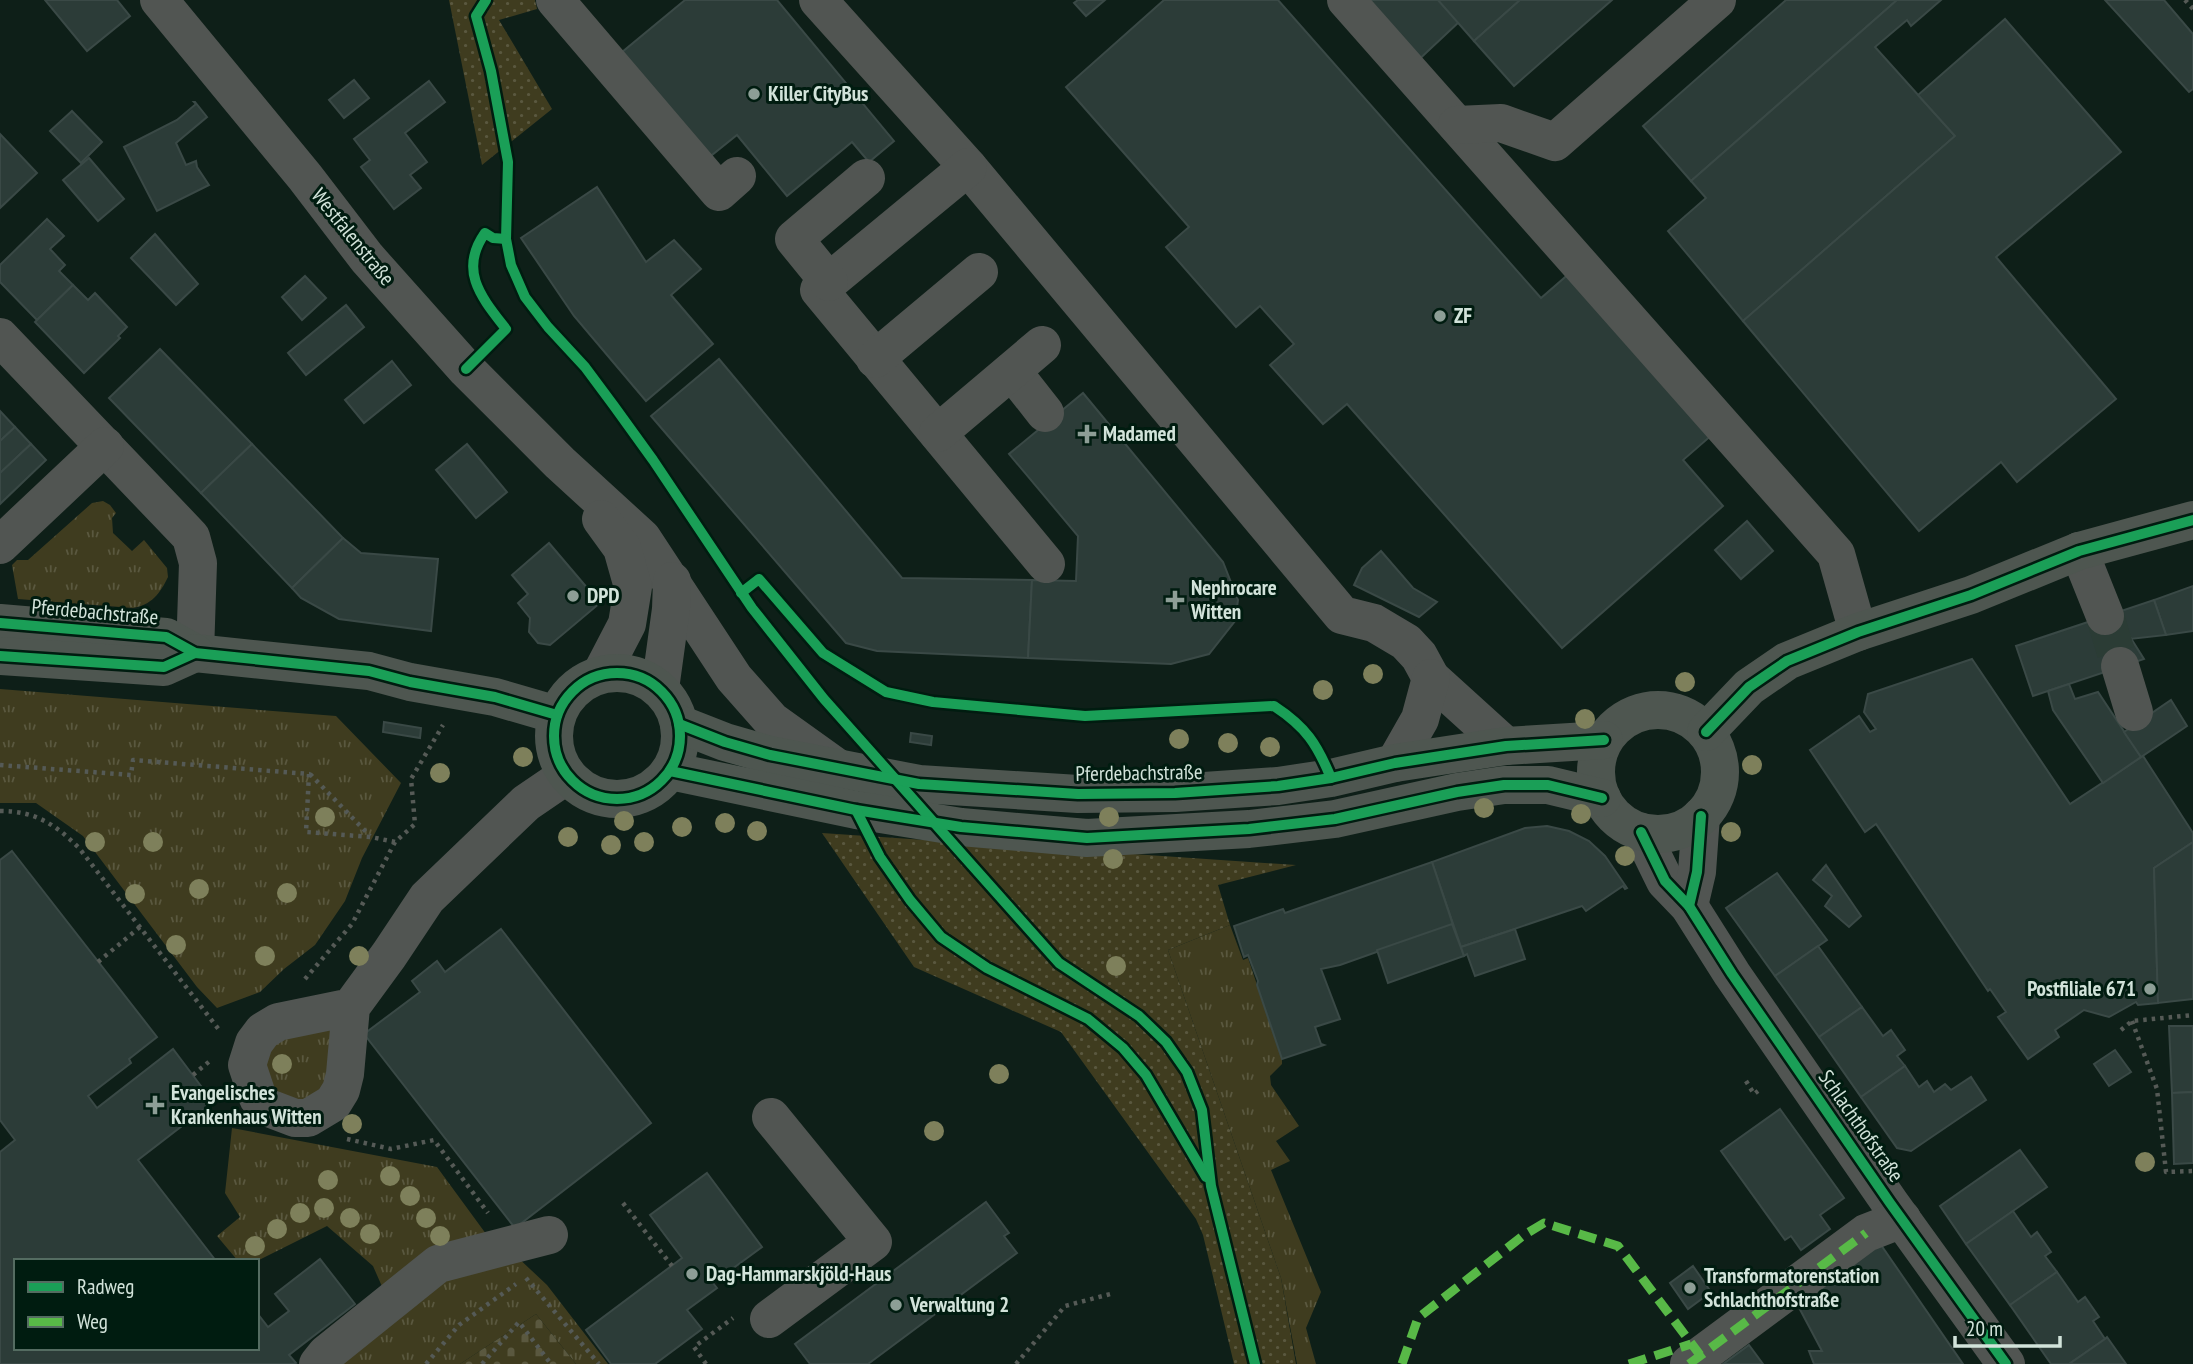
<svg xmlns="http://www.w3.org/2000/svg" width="2193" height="1364" font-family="'PT Sans Narrow',sans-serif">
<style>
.grass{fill:url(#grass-tufts)}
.cemetery{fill:url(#cemetery-stones)}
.park{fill:url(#park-dots)}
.building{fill:#2c3c38;stroke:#3a4946;stroke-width:2}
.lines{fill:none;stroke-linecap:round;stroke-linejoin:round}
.minor-tunnel{stroke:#2b3c35;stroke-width:38;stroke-dasharray:38 19;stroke-linecap:butt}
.path{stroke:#555a56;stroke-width:4.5;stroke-dasharray:3.5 5;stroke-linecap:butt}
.minor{stroke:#515552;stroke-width:38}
.major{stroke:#4e5650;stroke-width:38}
.quiet{stroke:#58b947;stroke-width:9;stroke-dasharray:18 9;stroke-linecap:butt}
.cycleway-casing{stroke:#001c10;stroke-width:15}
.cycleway{stroke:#1a9f57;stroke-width:10}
.tree{fill:#7e805b}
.poi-dot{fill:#8d9e96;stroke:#001c10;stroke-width:2.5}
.labels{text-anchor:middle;stroke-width:6;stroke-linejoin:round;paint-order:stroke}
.poi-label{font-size:21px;font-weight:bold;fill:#d2e3da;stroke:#001c10;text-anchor:start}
.street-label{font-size:21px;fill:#d2e3da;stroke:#001c10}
</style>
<defs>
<pattern id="grass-tufts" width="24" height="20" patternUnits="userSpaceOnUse" patternTransform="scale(1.75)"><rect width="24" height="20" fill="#3f3c1f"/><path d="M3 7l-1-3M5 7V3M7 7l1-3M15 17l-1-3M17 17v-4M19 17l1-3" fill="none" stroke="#5a583f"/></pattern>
<pattern id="cemetery-stones" width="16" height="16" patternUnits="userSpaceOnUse" patternTransform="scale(1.75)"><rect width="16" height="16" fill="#3f3c1f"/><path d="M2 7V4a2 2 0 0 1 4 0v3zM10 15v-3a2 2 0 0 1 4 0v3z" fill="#5a583f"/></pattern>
<pattern id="park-dots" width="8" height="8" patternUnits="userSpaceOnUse" patternTransform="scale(1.75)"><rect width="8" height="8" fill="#3f3c1f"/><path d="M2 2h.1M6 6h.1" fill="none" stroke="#5a583f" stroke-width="1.8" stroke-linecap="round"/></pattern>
</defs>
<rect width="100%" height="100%" fill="#0e1f18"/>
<g class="grass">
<path d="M103,501L110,505L116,513L112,518L113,533L132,551L144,540L167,568L168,577C160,594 151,605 133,608L18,599L12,565L17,560H28L92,503Z"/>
<path d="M0,689L336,716L401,783L362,858L345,901L315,945L284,969L260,992L217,1008L197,987L83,836L36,803H0Z"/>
<path d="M1230,925L1243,960L1248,958L1282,1059V1064L1270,1076L1271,1085L1299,1126L1276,1141L1290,1161L1271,1170L1321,1292L1306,1328L1316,1364H1297L1281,1278L1168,950Z"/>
<path d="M338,1024L340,1069L308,1107L270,1095L259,1057L268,1042Z"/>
<path d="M232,1128L437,1167L489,1238L384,1291L373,1266L327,1226L257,1261H238L217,1236L240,1217L225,1193Z"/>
<path d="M514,1254L547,1285L608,1364H576L536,1314L460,1364H333L445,1274Z"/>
</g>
<path class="cemetery" d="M536,1314L576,1364H460Z"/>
<g class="park">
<path d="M449,0H535L537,9L499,20L552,109L482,165Z"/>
<path d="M822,833L1296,865L1218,885L1230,925L1168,950L1281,1278L1296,1364H1234L1203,1235L1196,1219L1061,1032L914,967Z"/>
</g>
<g class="building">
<path d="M45,0H117L130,16L87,51Z"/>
<path d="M685,0H777L894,141L869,162L852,142L787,196L737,135L707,159L621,53Z"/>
<path d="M1078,0H1105L1086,16L1074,3Z"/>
<path d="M1164,0H1278L1541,298L1571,272L1713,434L1683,460L1723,506L1562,648L1347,404L1323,424L1270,365L1294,344L1260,306L1236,327L1166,247L1189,227L1066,87Z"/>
<path d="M1355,0H1438L1459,22L1413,65Z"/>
<path d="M1438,0H1520L1474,41Z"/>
<path d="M1520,0H1612L1514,86L1474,41Z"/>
<path d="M1786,0H1897L1691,181L1643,126Z"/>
<path d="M1897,0H1941L1911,26L1907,20L1875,47L1955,136L1743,321L1668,231L1706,198L1691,181Z"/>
<path d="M2105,0H2164L2193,34V89L2189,92Z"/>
<path d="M2005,19L2121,152L1996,257L2116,399L2017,482L2001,462L1919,531L1743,321L1955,136L1918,95Z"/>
<path d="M354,80L369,98L344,118L329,100Z"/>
<path d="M429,81L445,102L405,133L427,162L410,175L421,188L394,209L361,167L370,160L354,139Z"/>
<path d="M194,102H195L207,117L176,143L186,165L196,161L197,167L209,185L157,211L124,147L177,120L196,104Z"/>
<path d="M72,111L102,142L81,163L50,131Z"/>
<path d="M0,134L37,173L0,208Z"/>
<path d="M89,158L124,199L98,221L63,180Z"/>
<path d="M597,187L646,262L674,240L701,269L671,295L713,344L646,401L574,316L521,238Z"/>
<path d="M47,219L64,236L50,249L65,265L59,271L73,285L37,320L0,282V265Z"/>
<path d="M155,234L198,284L176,305L131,258Z"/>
<path d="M305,276L326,298L302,320L282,297Z"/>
<path d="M73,285L88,300L95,293L127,327L118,336L120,338L84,373L35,322Z"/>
<path d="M346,305L364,327L306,375L288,353Z"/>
<path d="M160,349L252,444L201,493L109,398Z"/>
<path d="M719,359L902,578L1032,580L1028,658L877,651L846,643L651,416Z"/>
<path d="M392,361L411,385L364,423L345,400Z"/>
<path d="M1083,393L1223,562L1238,600L1235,621L1209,654L1171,664L1028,658L1032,580L1076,581L1078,536L1009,454Z"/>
<path d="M0,411L15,427L0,441Z"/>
<path d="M15,427L31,444L0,473V441Z"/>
<path d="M31,444L46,460L0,504V473Z"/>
<path d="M252,444L343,538L292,588L201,493Z"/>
<path d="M467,444L507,492L476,518L436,470Z"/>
<path d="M1747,521L1773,551L1741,579L1715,550Z"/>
<path d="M343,538L361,553L438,559L431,631L339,619L301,598L292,588Z"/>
<path d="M549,543L600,603L550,645L538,643L529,632L530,618L518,603L528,594L512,575Z"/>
<path d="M1381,551L1413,588L1437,602L1419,617L1354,585L1362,568Z"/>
<path d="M2193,586V631L2166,635L2154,600Z"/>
<path d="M2154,600L2166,635L2130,639L2115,613Z"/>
<path d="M2115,613L2144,659L2033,696L2016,646Z"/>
<path d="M1972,659L2070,804L2143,756L2193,833V842L2154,868L2158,1003L2138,1005L2136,1002L2109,1017L2084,1010L2055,1030L2059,1037L2028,1059L1998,1017L2006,1012L1990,989L1988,991L1876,824L1865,832L1810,750L1859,716L1870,732L1876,729L1864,712L1868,694Z"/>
<path d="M2069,684L2075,699L2098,692L2141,757L2103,783L2053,710L2048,691Z"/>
<path d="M2171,700L2187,726L2141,757L2124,732Z"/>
<path d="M384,722L421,728L420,738L383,732Z"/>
<path d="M911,733L932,736L931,745L910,742Z"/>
<path d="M1547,826L1569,831L1589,841L1605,856L1627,888L1625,889L1623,886L1586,911L1582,906L1461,947L1432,862L1525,828Z"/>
<path d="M2193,842V999L2158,1003L2154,868Z"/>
<path d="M12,851L157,1037L129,1059L131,1063L88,1096L97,1108L173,1049L213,1102L138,1160L216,1261H16V1348H257V1313L268,1327L289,1311L275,1294L320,1259L355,1304L289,1355L296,1363L294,1364H0V1152L15,1140L0,1120V860Z"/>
<path d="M1432,862L1453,925L1340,965L1321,969L1340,1019L1315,1027L1321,1044L1324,1045L1282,1059L1257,985L1258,981L1248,955L1244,957L1234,926L1283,909L1285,913Z"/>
<path d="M1826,865L1861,916L1849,927L1825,906L1832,896L1813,880Z"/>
<path d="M1777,873L1827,940L1775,976L1726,908Z"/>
<path d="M1452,924L1464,956L1388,983L1377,950Z"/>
<path d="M501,929L651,1123L515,1228L364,1034L420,992L412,981L437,961L445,972Z"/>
<path d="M1515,929L1525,959L1475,976L1467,954L1464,956L1461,947Z"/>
<path d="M1818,946L1862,1007L1819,1037L1775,976Z"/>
<path d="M1862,1007L1883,1036L1891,1030L1905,1050L1897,1056L1905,1066L1861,1097L1819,1037Z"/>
<path d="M2169,1026H2193V1092L2172,1093Z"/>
<path d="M2115,1050L2131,1072L2109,1086L2094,1064Z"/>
<path d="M1905,1066L1919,1087L1927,1081L1934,1092L1945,1084L1951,1090L1971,1077L1986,1100L1911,1151L1897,1148L1861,1097Z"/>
<path d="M2193,1092V1163L2174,1164L2172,1093Z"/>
<path d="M1780,1109L1844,1198L1820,1215L1830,1229L1801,1250L1791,1236L1785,1240L1721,1151Z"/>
<path d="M2020,1150L2047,1187L1966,1244L1940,1206Z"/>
<path d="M707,1173L762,1247L713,1283L717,1288L687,1310L702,1329L655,1364H611L586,1330L682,1258L650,1215Z"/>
<path d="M986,1202L1009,1233L1004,1236L1017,1253L868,1364H810L795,1344Z"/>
<path d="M2013,1211L2031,1237L2037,1232L2051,1252L2045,1256L2057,1272L2010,1305L1966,1244Z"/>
<path d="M1879,1242L1963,1364H1814L1809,1351H1822L1796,1302Z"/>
<path d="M1693,1266L1711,1292L1688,1309L1670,1283Z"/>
<path d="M2057,1272L2078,1302L2085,1297L2099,1317L2093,1321L2105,1339L2069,1364H2051L2010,1305Z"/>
<path d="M2107,1337L2126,1364H2069L2105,1339Z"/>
<path d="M1749,1345L1763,1364H1723Z"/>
</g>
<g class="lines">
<path class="minor-tunnel" d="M2105,616L2120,666"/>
<g class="path">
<path d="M2185,0L2193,9"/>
<path d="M0,765L131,775L133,760L309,774L306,832L371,837L395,842"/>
<path d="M310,774L370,836"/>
<path d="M0,811C35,811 55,824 79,848L220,1031"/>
<path d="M98,962L140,927"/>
<path d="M305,979L352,924L395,842L415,824L411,779L443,725"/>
<path d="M2132,1021L2157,1089L2166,1172L2193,1171"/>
<path d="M2121,1030L2132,1021L2193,1015"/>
<path d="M193,1075L211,1060"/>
<path d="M1746,1081L1754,1094L1758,1091"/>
<path d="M347,1139L391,1149L434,1140L488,1213"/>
<path d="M623,1203L672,1266"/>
<path d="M526,1278L599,1364"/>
<path d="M426,1364L459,1325L516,1284"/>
<path d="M482,1364L519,1322L551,1364"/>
<path d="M706,1364L694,1347L733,1318"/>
<path d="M1016,1364L1065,1306L1114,1293"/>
</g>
<g class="minor">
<path d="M159,0L305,177L367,258L466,369L560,463L642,538L734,678L772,721L839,769"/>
<path d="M555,0L719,192L737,176"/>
<path d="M818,0L968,167L1342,615L1374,623L1406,642L1419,656L1431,678L1506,746"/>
<path d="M1346,0L1836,554L1858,632"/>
<path d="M1457,125L1501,123L1555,142L1717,0"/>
<path d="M968,167L819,290L1046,564"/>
<path d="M829,282L794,239L866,178"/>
<path d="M0,337L191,537L198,563L195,653"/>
<path d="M875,359L979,272"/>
<path d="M1012,371L1045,413"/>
<path d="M938,433L1042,345"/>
<path d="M601,519L622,548L633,587L627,624L601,674"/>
<path d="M0,545L105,446"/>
<path d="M2079,551L2105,616"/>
<path d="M2120,666L2134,712"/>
<path d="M660,689L671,609L672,581"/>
<path d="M1395,763L1420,719L1431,678"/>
<path d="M1641,832L1665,881L1689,906L1732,974L1890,1203L2006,1364"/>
<path d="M1689,906L1697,872L1701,816"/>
<path d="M351,1007L278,1022L263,1031L254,1043L247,1065L258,1098L266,1107L295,1118H308L333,1103L341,1090L345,1074L351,1007L389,955L427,898L526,803L567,775"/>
<path d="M769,1319L873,1242L771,1117"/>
<path d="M318,1364L326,1354L438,1264L549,1235"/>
<path d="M1689,1364L1866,1233L1902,1219"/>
</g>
<g class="major">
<path d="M0,623L166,637L195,653L369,671L410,682L495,697L557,715"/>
<path d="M0,656L164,667L195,653"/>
<circle cx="617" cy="736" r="63"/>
<circle cx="1658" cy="772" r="62"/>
<path d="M679,724L725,742L770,755L919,784L1078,794L1175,793L1278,786L1331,778L1395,763L1506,746L1604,740"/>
<path d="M1706,732L1749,687L1787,661L1858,632L1971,595L2079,551L2193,520"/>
<path d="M670,771L856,810L961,827L1087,838L1249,829L1335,819L1457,792L1504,785H1548L1602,798"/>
</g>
<g class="quiet">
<path d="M1402,1364L1418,1318L1524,1235L1544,1223L1618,1246L1700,1355"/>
<path d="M1629,1364L1691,1344"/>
<path d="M1689,1364L1866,1233"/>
</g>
<defs>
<g id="cycleway">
<path d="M486,0L476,16L491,71L508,162L506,239L511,265L525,297L548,327L585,367L614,406L653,460L752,608L824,699L1059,963L1139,1016L1166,1042L1187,1072L1202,1110L1211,1186L1255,1364"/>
<path d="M466,369L506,329C482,298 458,271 485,233L493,238L506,239"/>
<path d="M741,593L759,579L823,653L886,692L933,702L1085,716L1274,706C1306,727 1317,744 1331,778"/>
<path d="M0,623L166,637L195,653L369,671L410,682L495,697L557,715"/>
<path d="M0,656L164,667L195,653"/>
<circle cx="617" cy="736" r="63"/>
<path d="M679,724L725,742L770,755L919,784L1078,794L1175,793L1278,786L1331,778L1395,763L1506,746L1604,740"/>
<path d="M1706,732L1749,687L1787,661L1858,632L1971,595L2079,551L2193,520"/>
<path d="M670,771L856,810L961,827L1087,838L1249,829L1335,819L1457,792L1504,785H1548L1602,798"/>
<path d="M856,810L880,857L910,900L941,937L987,968L1088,1019L1123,1048L1146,1075L1206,1177"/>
<path d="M1641,832L1665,881L1689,906L1732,974L1890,1203L2006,1364"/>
<path d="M1689,906L1697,872L1701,816"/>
</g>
</defs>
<use href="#cycleway" class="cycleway-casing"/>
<use href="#cycleway" class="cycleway"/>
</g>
<g class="tree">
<circle cx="1373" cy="674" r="10"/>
<circle cx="1685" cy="682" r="10"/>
<circle cx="1323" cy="690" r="10"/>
<circle cx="1585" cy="719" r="10"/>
<circle cx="1179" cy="739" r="10"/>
<circle cx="1228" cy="743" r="10"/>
<circle cx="1270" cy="747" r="10"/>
<circle cx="523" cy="757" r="10"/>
<circle cx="1752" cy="765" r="10"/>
<circle cx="440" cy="773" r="10"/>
<circle cx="1484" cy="808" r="10"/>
<circle cx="1581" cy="814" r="10"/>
<circle cx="325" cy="817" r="10"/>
<circle cx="1109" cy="817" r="10"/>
<circle cx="624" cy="821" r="10"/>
<circle cx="725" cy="823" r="10"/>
<circle cx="682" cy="827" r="10"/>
<circle cx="757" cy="831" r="10"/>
<circle cx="1731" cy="832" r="10"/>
<circle cx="568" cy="837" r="10"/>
<circle cx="95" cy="842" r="10"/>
<circle cx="153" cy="842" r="10"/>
<circle cx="644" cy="842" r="10"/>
<circle cx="611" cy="845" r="10"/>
<circle cx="1625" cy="856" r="10"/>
<circle cx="1113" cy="859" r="10"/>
<circle cx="199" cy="889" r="10"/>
<circle cx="287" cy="893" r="10"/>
<circle cx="135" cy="894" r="10"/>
<circle cx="176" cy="945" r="10"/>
<circle cx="265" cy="956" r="10"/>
<circle cx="359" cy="956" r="10"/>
<circle cx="1116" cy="966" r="10"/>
<circle cx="282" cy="1064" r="10"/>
<circle cx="999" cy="1074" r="10"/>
<circle cx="352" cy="1124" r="10"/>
<circle cx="934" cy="1131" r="10"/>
<circle cx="2145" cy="1162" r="10"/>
<circle cx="390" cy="1176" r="10"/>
<circle cx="328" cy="1180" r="10"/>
<circle cx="410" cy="1196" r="10"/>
<circle cx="324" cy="1208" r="10"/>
<circle cx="300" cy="1213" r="10"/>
<circle cx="350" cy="1218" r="10"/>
<circle cx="426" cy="1218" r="10"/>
<circle cx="277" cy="1229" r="10"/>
<circle cx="370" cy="1234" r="10"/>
<circle cx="440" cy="1236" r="10"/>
<circle cx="255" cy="1246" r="10"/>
</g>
<g class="poi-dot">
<circle cx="754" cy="94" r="7"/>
<circle cx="1440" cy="316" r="7"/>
<path d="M1083.5 423.5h7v7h7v7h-7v7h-7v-7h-7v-7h7z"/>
<circle cx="573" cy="596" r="7"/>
<path d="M1171.5 589.5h7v7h7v7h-7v7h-7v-7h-7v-7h7z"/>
<circle cx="2150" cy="989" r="7"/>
<path d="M151.5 1094.5h7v7h7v7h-7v7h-7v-7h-7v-7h7z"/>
<circle cx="692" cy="1274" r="7"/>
<circle cx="1690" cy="1288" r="7"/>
<circle cx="896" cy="1305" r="7"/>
</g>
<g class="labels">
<g class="poi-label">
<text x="768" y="101">Killer CityBus</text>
<text x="1454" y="323">ZF</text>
<text x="1103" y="441">Madamed</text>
<text x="1191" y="595">Nephrocare<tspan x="1191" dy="24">Witten</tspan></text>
<text x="587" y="603">DPD</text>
<text x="2136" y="996" text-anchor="end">Postfiliale 671</text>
<text x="171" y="1100">Evangelisches<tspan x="171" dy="24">Krankenhaus Witten</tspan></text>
<text x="706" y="1281">Dag-Hammarskjöld-Haus</text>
<text x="1704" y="1283">Transformatorenstation<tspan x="1704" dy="24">Schlachthofstraße</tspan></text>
<text x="910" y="1312">Verwaltung 2</text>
</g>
<g class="street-label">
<text transform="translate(353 237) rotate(51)" y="7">Westfalenstraße</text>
<text transform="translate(95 612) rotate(5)" y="7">Pferdebachstraße</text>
<text transform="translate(1139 773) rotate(-1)" y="7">Pferdebachstraße</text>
<text transform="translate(1861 1126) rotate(55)" y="7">Schlachthofstraße</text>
</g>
</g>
<rect x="14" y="1259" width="245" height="91" fill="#001c10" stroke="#546c61" stroke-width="2"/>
<rect x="28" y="1282" width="35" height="10" fill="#1a9f57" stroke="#546c61" stroke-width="2"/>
<text x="77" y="1294" font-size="21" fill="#d2e3da">Radweg</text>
<rect x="28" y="1317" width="35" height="10" fill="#58b947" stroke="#546c61" stroke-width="2"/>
<text x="77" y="1329" font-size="21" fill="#d2e3da">Weg</text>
<path d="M1955 1336v10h105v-10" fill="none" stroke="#d2e3da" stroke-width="3.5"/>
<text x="1966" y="1336" font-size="21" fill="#d2e3da" stroke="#001c10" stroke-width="5" paint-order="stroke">20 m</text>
</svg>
